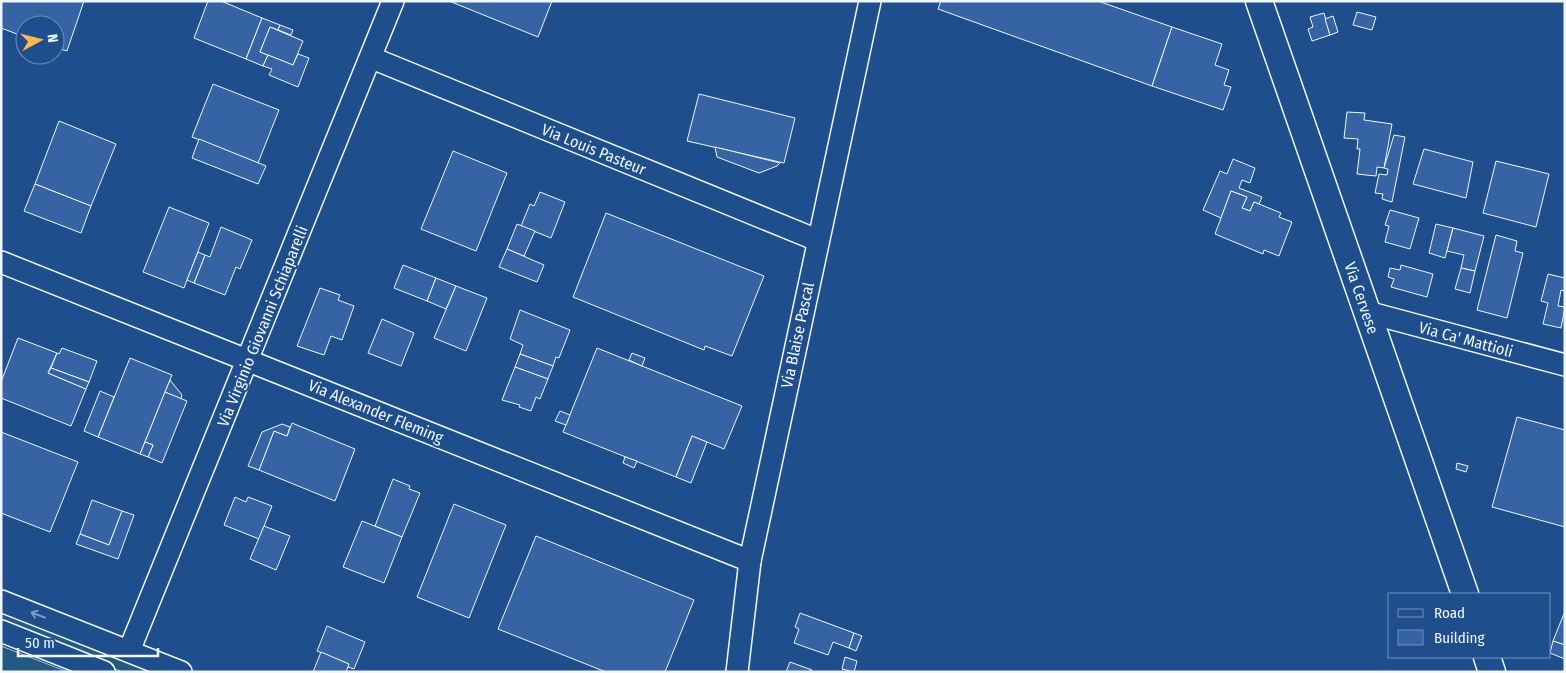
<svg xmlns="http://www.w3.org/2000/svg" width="1566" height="673" font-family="'Fira Sans Condensed',sans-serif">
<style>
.green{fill:#245a82;stroke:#a8bbd7}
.building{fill:#3563a3;stroke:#f2f6ff}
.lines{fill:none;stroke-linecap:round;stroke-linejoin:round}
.minor-casing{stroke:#f2f6ff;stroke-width:24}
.major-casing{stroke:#f2f6ff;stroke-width:29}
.minor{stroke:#1f4e8c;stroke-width:21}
.major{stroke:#1f4e8c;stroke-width:26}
.oneway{stroke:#7e9ac0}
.labels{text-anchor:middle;stroke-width:4;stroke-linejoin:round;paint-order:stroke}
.street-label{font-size:16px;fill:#f2f6ff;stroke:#1f4e8c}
</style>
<rect width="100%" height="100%" fill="#1f4e8c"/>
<g class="green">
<path d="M1,612L150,672H123L1,623Z"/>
<path d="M1,646L68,672H1Z"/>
</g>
<g class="building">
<path d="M1,1H84L67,51L55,47V25H25V37L1,28Z"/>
<path d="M208,1H221L262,18L246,59L194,38Z"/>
<path d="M449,1H552L538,37Z"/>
<path d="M941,1H1098L1172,27L1152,86L938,9Z"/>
<path d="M1357,12L1376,17L1372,30L1353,25Z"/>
<path d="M1324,13L1330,35L1312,41L1308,29L1313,27L1310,17Z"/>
<path d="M1333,16L1338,32L1330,35L1325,19Z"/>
<path d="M262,18L280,25L278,30L270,27L260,52L268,55L263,66L246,59Z"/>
<path d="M280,25L293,30L291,35L278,30Z"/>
<path d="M270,27L303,41L293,65L260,52Z"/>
<path d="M1172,27L1222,44L1215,65L1229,70L1224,85L1231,87L1223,110L1152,86Z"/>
<path d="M298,54L309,58L298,87L269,75L272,69L263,66L268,55L293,65Z"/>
<path d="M213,84L279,110L258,163L192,137Z"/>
<path d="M699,94L795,118L784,163L687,141Z"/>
<path d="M1347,112L1365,113L1364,120L1392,124L1384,168L1377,167L1376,176L1357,174L1360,149H1357L1358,139L1344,138Z"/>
<path d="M59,121L116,144L91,206L35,184Z"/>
<path d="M1394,135L1405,137L1392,202L1382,199L1383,194L1375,193L1379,174L1387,175L1388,169L1384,168Z"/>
<path d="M199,139L266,166L258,184L192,158Z"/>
<path d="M715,147L780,163L777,166L759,173L717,157Z"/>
<path d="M1424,149L1473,162L1466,198L1413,184Z"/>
<path d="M453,151L507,173L476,251L421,229Z"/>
<path d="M1233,159L1255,168L1250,183L1242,180L1239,188L1262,197L1259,204L1254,202L1250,211L1242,208L1247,197L1231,191L1221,218L1203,210L1220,171L1227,174Z"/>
<path d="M1496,161L1549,174L1536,227L1483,213Z"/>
<path d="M35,184L91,206L81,233L24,211Z"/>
<path d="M1231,191L1247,197L1242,208L1250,211L1254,202L1281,213L1279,217L1292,222L1279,256L1264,250L1263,254L1215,234Z"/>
<path d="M540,192L565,202L551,238L521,226L530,204L534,206Z"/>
<path d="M169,207L209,223L184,288L143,272Z"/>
<path d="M1390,210L1419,218L1410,249L1385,242L1389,226L1385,225Z"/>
<path d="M606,213L764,276L732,356L705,346L704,350L573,297Z"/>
<path d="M517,224L535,231L524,256L507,249Z"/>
<path d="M1436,224L1453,228L1445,258L1429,253Z"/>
<path d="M221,227L252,240L240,269L236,267L225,295L194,283L205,255L210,257Z"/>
<path d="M1453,228L1484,236L1475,271L1461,268L1464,255L1447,251Z"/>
<path d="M1496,235L1517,241L1515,251L1523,253L1507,318L1477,310Z"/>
<path d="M507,249L544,265L537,282L499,267Z"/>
<path d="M198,252L205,255L194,283L187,280Z"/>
<path d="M403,265L436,278L427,301L394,288Z"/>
<path d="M1401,265L1433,274L1427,297L1391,287L1394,279L1388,277L1390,268L1400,270Z"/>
<path d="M1461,268L1475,271L1470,293L1455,289Z"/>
<path d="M1548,274L1565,278V291L1561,290L1558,306L1565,307L1561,328L1543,324L1548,303L1541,301Z"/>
<path d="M436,278L456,286L446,309L427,301Z"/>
<path d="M456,286L487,298L466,351L434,338Z"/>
<path d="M320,288L340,295L338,300L354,306L342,340L331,336L324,355L297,346Z"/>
<path d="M520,310L570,330L559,358L556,357L553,366L520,354L523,345L510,339Z"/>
<path d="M382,319L414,333L401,366L368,353Z"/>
<path d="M18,338L57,353L48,373L86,389L71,426L1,398V382Z"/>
<path d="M62,348L97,361L89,382L51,368L57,353L59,354Z"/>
<path d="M597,348L742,406L724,449L692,436L676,477L563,432Z"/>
<path d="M632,353L645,358L642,366L629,360Z"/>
<path d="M520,354L553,366L548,379L515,367Z"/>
<path d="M130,358L172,375L140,454L98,437Z"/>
<path d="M515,367L548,379L540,399L536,397L531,411L519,407L520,405L502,400Z"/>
<path d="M51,368L89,382L86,389L48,373Z"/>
<path d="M170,380L182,395L181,399L165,392Z"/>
<path d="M100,391L114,397L98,437L84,431Z"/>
<path d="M165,392L187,401L162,463L148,457L153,445L145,442Z"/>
<path d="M560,411L570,415L566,425L555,421Z"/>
<path d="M1517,417L1565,430V527L1492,507Z"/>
<path d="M292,423L355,449L335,501L259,470L274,431L287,436Z"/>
<path d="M282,424L290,427L287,436L274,431L259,470L248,466L262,432Z"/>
<path d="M1,432L78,462L50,532L1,513Z"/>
<path d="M692,436L707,442L691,483L676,477Z"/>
<path d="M145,442L153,445L148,457L140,454Z"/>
<path d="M625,457L637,461L634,468L623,463Z"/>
<path d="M1457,463L1468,466L1466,472L1456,469Z"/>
<path d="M393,479L410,486L409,489L420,493L402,537L375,526Z"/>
<path d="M235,497L246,502L248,497L272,506L259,539L224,525Z"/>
<path d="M92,500L122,511L109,545L80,534Z"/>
<path d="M454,504L506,525L469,618L417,597Z"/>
<path d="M122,511L134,515L118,559L76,544L80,534L109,545Z"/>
<path d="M362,521L402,537L384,583L343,567Z"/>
<path d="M264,526L290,536L276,570L250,559Z"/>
<path d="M536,536L694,600L665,672H606L498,629Z"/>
<path d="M1565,611V645L1553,641Z"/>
<path d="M800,613L854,633L849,648L833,642L828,655L794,643L799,629L795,627Z"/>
<path d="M327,626L365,642L354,669L348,667L349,664L317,651Z"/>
<path d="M854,633L862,636L856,651L849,648Z"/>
<path d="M1553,641L1565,645V659L1550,653Z"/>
<path d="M321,652L349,664L346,672H313Z"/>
<path d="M845,657L857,661L854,672L842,669Z"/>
<path d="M790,662L812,670L811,672H786Z"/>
</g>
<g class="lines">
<defs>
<g id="minor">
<path d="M372,58L817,240"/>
<path d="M1,262L750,561"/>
<path d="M1367,312L1565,365"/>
<path d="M1,601L181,672"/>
<path d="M1,631L104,672"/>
<path d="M129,651L393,1"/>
<path d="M737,672L750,561L870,1"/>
</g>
<g id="major">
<path d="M1259,1L1465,594"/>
<path d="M1487,657L1492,672"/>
</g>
</defs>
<use href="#minor" class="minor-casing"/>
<use href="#major" class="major-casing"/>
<use href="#minor" class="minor"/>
<use href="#major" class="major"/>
</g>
<defs><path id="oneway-shaft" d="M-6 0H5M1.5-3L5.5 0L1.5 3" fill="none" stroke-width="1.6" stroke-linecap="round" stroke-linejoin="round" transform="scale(1.25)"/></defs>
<use class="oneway" href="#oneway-shaft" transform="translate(38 615) rotate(-159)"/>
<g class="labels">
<g class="street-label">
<text transform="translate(594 149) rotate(22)" y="6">Via Louis Pasteur</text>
<text transform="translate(1362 298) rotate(71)" y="6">Via Cervese</text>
<text transform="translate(262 326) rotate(-68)" y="6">Via Virginio Giovanni Schiaparelli</text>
<text transform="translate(797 335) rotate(-78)" y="6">Via Blaise Pascal</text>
<text transform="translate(1466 339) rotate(15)" y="6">Via Ca' Mattioli</text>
<text transform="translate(376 411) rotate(22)" y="6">Via Alexander Fleming</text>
</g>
</g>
<rect width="1566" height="673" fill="none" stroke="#f2f6ff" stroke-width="5"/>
<rect x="1388" y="593" width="162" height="65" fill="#1f4e8c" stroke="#7391ba"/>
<rect x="1398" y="609" width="25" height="8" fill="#1f4e8c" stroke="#7391ba"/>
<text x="1434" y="618" font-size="15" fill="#f2f6ff">Road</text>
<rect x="1398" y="630" width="25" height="15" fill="#3563a3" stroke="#7391ba"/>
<text x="1434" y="643" font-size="15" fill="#f2f6ff">Building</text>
<g transform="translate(40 40) rotate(83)"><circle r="24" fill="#1f4e8c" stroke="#7391ba"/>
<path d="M0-4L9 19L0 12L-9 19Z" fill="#ffb74d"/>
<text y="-8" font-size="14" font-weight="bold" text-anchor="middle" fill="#f2f6ff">N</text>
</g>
<path d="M18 648v8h140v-8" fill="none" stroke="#f2f6ff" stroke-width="2.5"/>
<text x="25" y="648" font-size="15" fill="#f2f6ff" stroke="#1f4e8c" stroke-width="4" paint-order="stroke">50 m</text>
</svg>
